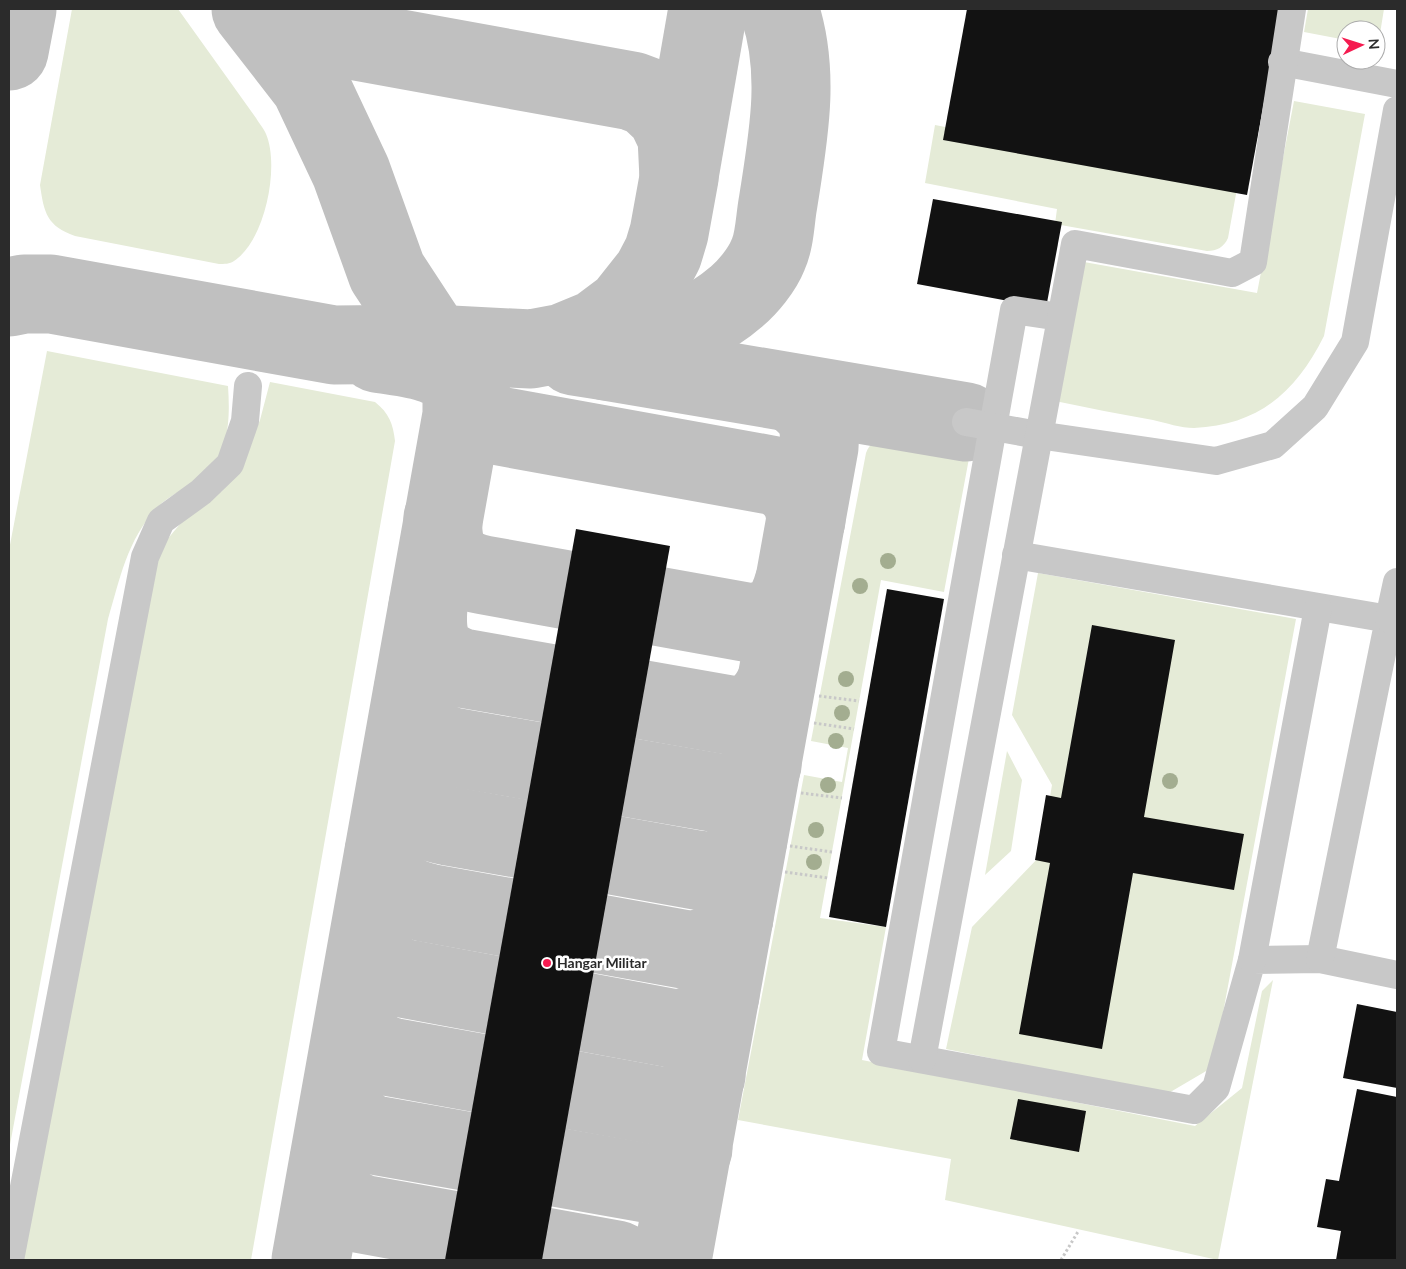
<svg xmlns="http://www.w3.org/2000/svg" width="1406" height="1269" font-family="Lato,sans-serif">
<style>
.green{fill:#e5ebd7}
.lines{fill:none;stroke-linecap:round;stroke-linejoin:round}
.taxiway{stroke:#c0c0c0;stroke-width:79}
.building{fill:#121212}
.path{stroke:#c8c8c8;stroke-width:3;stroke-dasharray:2.5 2.5;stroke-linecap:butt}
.minor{stroke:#c8c8c8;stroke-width:28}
.tree{fill:#a3ad90}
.poi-dot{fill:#f51b50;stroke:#fff;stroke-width:2}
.labels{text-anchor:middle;stroke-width:5;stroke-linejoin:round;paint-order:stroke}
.poi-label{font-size:14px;font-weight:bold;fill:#2b2b2b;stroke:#fff;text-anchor:start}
</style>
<rect width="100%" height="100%" fill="#fff"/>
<g class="green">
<path d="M72,9H178L256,118C259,123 264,129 266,134C280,167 265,241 234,261C230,264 224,264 219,264L75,236C47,226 44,213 40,185Z"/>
<path d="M1308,9H1384L1378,46L1376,45V30H1346V40L1304,32Z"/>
<path d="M1294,101L1365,114L1324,336C1296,392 1259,425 1194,428C1181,428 1166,423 1153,420C1120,414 1088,408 1055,401L1084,262L1257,293Z"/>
<path d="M935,125L1238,183L1228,238C1224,247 1217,251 1207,251L1055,224L1057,209L925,183Z"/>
<path d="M47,351L228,386C230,415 230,451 207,473C193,487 170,493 157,508C127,540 120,579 108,619L9,1150V550Z"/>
<path d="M270,382L375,402C389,413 393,424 395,441L251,1260H23L160,548L191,511L222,491L241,465L260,420Z"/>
<path d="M886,439L970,453L944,592L881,580L820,918L886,927L862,1060L1195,1126L1242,1088L1262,991L1273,980L1218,1260L945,1200L951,1159L738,1120L804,775L842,782L848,748L811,741L866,453C870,443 875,440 886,439Z"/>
<path d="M1038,573L1296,619L1213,1067L1167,1094L946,1049L972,927L1040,856L1052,785L1012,715Z"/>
<path d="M1007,751L1022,780L1011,851L985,875Z"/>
</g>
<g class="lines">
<g class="taxiway">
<path d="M251,9L310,85L351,172L387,272L482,417L494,425L776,476C796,486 804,498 806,520"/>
<path d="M9,51L17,9"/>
<path d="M679,176L708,9"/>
<path d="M9,297L24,294H51L334,345L432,344L531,349L563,343L597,329L625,308L652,274L663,253L669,233L679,178L677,137L666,114L648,97L632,91L312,33L266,9"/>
<path d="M574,356L606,361L612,360C652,346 704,325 736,297C748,287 762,270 768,255C775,240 775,219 778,203C788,139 801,72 779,9"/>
<path d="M606,361L966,422"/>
<path d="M443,518C441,550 451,569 484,575L751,623C777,619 787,608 794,583"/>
<path d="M428,606C426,636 429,657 462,668L735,716C757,713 767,702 776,683"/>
<path d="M413,691C411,724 421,737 452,747L718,793C742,793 749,785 762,765"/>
<path d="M399,773C398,810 416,819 449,826L702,871C726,871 738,861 748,839"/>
<path d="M384,852C384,883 399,896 428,903L688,950C711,949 725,939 734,918"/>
<path d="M370,933C369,954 382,971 402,978L676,1029C698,1026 713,1017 720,995"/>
<path d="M357,1008C357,1033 365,1050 391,1057L660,1106C683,1106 696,1096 706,1076"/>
<path d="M343,1084C341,1109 351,1126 374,1135L652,1184C674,1180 685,1170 693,1149"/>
<path d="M329,1161C328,1190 334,1203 362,1214L617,1260"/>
<path d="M311,1260L462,415C462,409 462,402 462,396C456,359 405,358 377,353"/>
<path d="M672,1260L819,447C821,420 815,410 794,394"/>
</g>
</g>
<g class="building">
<path d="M967,9H1281L1247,195L943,140Z"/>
<path d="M933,199L1062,222L1046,308L917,284Z"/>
<path d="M576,529L670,546L542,1260H445Z"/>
<path d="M887,589L944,599L886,927L829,917Z"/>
<path d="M1092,625L1175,640L1144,817L1244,834L1234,890L1133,873L1102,1049L1019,1034L1050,863L1035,860L1046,795L1061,798Z"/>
<path d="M1357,1004L1397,1012V1088L1343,1078Z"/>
<path d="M1357,1089L1397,1097V1260H1336L1341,1231L1317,1227L1326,1179L1339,1181Z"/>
<path d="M1018,1099L1086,1111L1079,1152L1010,1139Z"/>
</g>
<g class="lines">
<g class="path">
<path d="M819,696L859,701"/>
<path d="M814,723L854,729"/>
<path d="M801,793L842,798"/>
<path d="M790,846L832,852"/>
<path d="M785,872L828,878"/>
<path d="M1061,1260L1079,1230"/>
</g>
<g class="minor">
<path d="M1282,62L1397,84"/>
<path d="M1060,317L1014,310L881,1052L1194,1110L1216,1088L1252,960L1320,959L1397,975"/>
<path d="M966,422L1038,435L1216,461L1273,445L1315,407L1355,342L1397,110"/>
<path d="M1016,555L1389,619L1320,959"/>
<path d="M1389,619L1397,582"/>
<path d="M1252,960L1318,608"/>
<path d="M922,1059L1075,244L1232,273L1253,262L1292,9"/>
<path d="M10,1260L145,557L161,521L201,492L230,464L245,421L248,386"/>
</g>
</g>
<g class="tree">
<circle cx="888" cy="561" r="8"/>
<circle cx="860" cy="586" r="8"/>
<circle cx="846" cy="679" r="8"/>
<circle cx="842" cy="713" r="8"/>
<circle cx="836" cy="741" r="8"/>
<circle cx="1170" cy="781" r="8"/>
<circle cx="828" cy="785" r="8"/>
<circle cx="816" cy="830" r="8"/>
<circle cx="814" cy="862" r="8"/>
</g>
<circle class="poi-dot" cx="547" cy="963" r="5"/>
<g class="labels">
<g class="poi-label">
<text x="557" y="968">Hangar Militar</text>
</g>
</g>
<rect width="1406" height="1269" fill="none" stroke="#2b2b2b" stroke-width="20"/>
<g transform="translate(1361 45) rotate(86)"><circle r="24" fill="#ffffff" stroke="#aaaaaa"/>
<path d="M0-4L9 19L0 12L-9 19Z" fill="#f51b50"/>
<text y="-8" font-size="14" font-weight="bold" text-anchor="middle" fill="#2b2b2b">N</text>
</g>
</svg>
